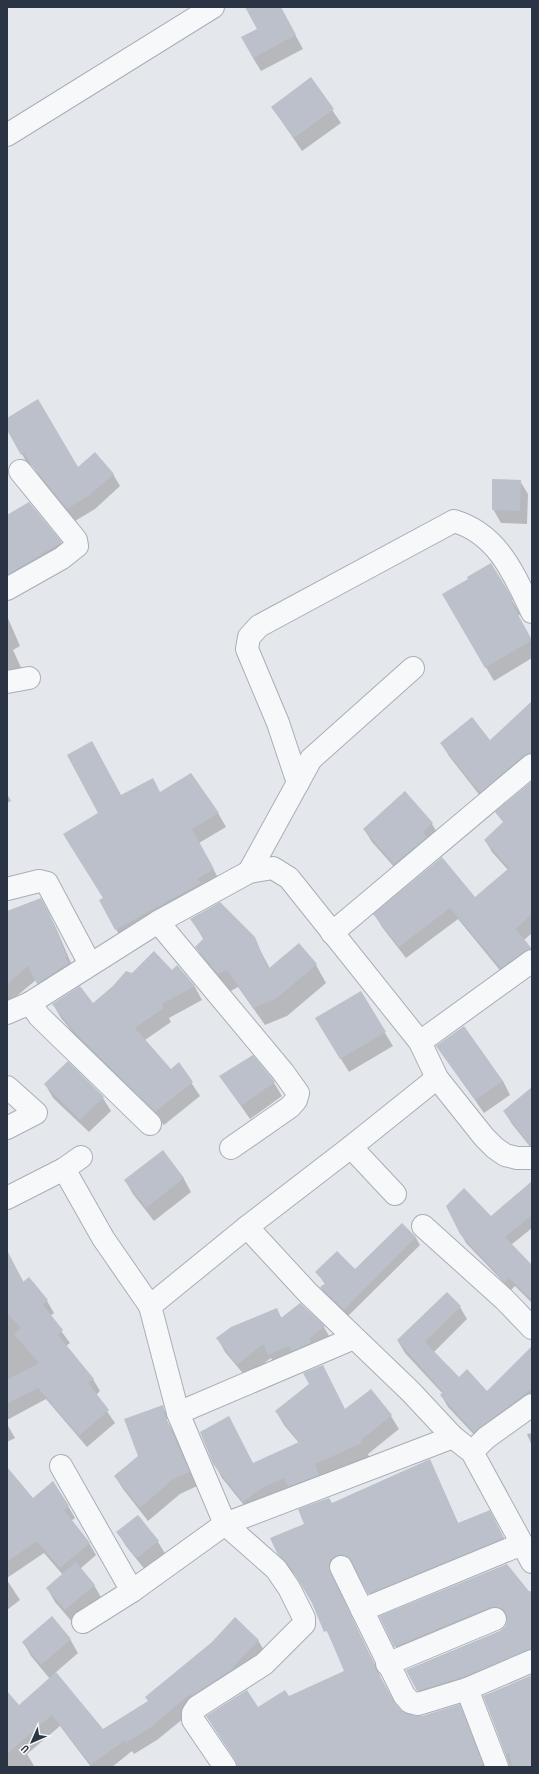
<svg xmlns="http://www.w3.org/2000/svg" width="539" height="1774" font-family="'PT Sans Narrow',sans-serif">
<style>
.shadow{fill:#0003}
.building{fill:#bbc0ca}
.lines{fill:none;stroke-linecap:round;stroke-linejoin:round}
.minor-casing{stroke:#a9aeb7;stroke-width:24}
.minor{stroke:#f7f8fa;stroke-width:22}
</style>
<rect width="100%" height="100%" fill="#e4e7ec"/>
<g class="shadow">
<path d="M246,7H280L303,49L261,71L253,58L258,29Z"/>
<path d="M311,79L341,123L302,151L272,107Z"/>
<path d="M7,419L77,468L113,474L120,486L95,509L75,521L40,478L32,465L29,466L7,429Z"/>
<path d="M520,481L528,494L527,524L501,523L493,509Z"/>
<path d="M29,504L61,543L70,559L7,598V516Z"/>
<path d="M506,590L520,614L518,616L532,641V658L494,681L443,595Z"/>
<path d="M7,616L20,646L13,650L24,674L7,681Z"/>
<path d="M532,702V769L488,806L449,756L441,743L490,742Z"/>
<path d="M92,742L121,796L160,793L218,813L226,827L199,843L221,883L124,943L100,901L105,902L99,813Z"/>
<path d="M7,794L11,801L7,803Z"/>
<path d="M532,803V933L524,940L532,950V963L508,980L458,919L406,958L382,927L375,915L474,899L508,870L492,852L485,840Z"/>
<path d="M432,824L440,837L403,877L372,842L364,829Z"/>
<path d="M7,912H48L56,928L74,970L45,997L36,980L7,1004Z"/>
<path d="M191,919L254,938L270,969L316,965L326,983L287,1016L265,1025L238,987L229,992L207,965L196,947L204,940Z"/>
<path d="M177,966L195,987L202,1000L169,1018L171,1022L145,1040L171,1070L179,1064L200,1096L164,1125L87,1050L61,1018L53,1004H93L132,974L172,971Z"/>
<path d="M324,1032L385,1033L393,1046L349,1072Z"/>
<path d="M437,1046L503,1081L510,1095L484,1113Z"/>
<path d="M253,1057L274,1083L282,1096L250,1119L220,1076Z"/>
<path d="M45,1084L103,1098L111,1111L89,1132L53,1098Z"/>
<path d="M532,1099V1149L512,1124L504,1111Z"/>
<path d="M163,1152L184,1179L191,1192L154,1221L133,1194L125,1180Z"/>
<path d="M532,1182V1228L511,1245L532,1267V1303L515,1286L511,1290L466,1243L461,1234L491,1217Z"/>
<path d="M402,1225L416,1238L420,1245L348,1316L325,1294L321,1288L325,1284L317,1273L355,1271Z"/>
<path d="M10,1257L24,1283L47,1301L54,1313L50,1316L70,1343L66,1346L93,1379L100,1391L96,1395L115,1423L87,1447L46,1399L7,1420V1258Z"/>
<path d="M300,1304L324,1327L332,1341L276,1368L271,1358L246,1377L225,1352L218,1339L277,1310L282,1319Z"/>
<path d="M460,1307L467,1319L434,1352L459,1379L487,1392L532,1358V1407L482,1443L448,1407L441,1395L443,1394L405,1353L398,1341Z"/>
<path d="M371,1390L391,1416L399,1429L368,1454L369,1457L322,1478L252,1515L222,1478L214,1463L253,1464L299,1443L284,1425L276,1411L345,1410Z"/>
<path d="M162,1406L170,1419L172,1425L168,1419H166L174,1433L197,1486L180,1494L148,1521L123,1489L115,1476L139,1456Z"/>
<path d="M7,1424L15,1438L7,1442Z"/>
<path d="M532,1433V1446L527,1434Z"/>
<path d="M430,1460L458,1523L495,1522L509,1548L375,1603L355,1567L348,1564L334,1576L335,1584L380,1675L381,1680L393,1702L400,1711L407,1715L421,1717L459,1706L465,1716L485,1767H238L258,1708L289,1698L346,1671L314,1604L298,1578L284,1563L278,1552L306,1525L332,1504Z"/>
<path d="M7,1469L32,1499L68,1506L75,1518L71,1521L89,1543L96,1555L80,1569L94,1585L102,1599L73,1623L55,1602L47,1588L63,1575L44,1553L7,1578Z"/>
<path d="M138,1516L158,1542L166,1555L146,1571L126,1546L118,1533Z"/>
<path d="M7,1580L20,1600L7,1610Z"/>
<path d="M532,1591V1660L424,1701L407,1670L500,1631L505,1628L508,1621L507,1618L503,1616L401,1657L381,1617Z"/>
<path d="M70,1639L78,1653L55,1673L103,1730L258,1640L265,1652L157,1740L134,1754L132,1751L112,1767H91L60,1726L27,1754L34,1766L7,1767V1692L19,1706L50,1679L31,1656L23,1642Z"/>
<path d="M532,1676V1767H510L484,1696Z"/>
</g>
<g class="building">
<path d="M245,7H281L296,35L253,58L241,37L257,29Z"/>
<path d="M311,77L334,109L294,138L271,107Z"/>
<path d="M38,399L78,467L95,452L114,474L88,496L67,509L32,466L24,453L21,455L7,430V418Z"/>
<path d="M492,479L521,480L520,511L492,510Z"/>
<path d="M29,502L62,542L7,575V515Z"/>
<path d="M491,563L507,589L513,600L511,602L532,640L485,668L442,594L468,579L467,577Z"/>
<path d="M532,701V753L524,755L480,793L440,743L472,717L490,740Z"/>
<path d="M92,741L121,795L153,778L160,792L191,773L219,813L192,829L214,869L197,879L201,883L115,930L99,900L103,898L63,834L98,813L67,755Z"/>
<path d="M532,781V914L516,929L532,949L525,951L501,968L450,908L399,947L373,914L442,857L475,897L509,868L484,840L503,822L495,812Z"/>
<path d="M405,791L433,823L423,832L427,837L394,864L363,829Z"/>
<path d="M41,898L49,913L67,957H65L69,963L37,984L28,966L7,984V911Z"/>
<path d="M220,902L255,937L268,969L299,943L317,964L277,998L254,1008L227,970L218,974L195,947L204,938L190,919Z"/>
<path d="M154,951L172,970L177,965L195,986L162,1004L164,1008L135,1028L171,1069L179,1062L193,1082L155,1112L78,1036L52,1004L80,986L93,1003L113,986L126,971L132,973Z"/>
<path d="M361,991L386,1032L340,1059L315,1018Z"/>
<path d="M464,1026L503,1081L475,1100L436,1046Z"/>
<path d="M253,1055L275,1082L241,1106L219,1076Z"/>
<path d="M68,1061L104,1097L80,1120L44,1084Z"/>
<path d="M532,1087V1146H531L503,1111Z"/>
<path d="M163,1150L184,1178L146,1208L124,1180Z"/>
<path d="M532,1181V1215L505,1237L532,1265V1300L509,1278L505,1282L460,1234L446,1206L464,1188L491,1216Z"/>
<path d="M402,1223L416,1237L344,1310L320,1287L326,1283L315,1272L337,1251L355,1269Z"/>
<path d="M7,1250L23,1282L29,1277L48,1300L43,1305L63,1330L58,1335L94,1379L88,1383L109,1410L79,1436L38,1388L7,1404V1380L39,1363L14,1334L21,1328L7,1313Z"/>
<path d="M447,1292L461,1306L425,1342L459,1377L467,1369L487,1391L532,1346V1389L474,1432L440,1395L443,1392L397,1340Z"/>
<path d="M300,1303L325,1326L309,1339L311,1343L292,1351L289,1346L268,1355L263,1344L237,1365L216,1338L231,1327L277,1308L281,1318Z"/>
<path d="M323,1365L345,1409L371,1389L392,1415L361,1440L362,1443L315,1464L319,1475L288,1487L284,1478L262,1488L243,1502L213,1464L200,1432L229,1416L253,1463L299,1442L275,1411L309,1384L303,1373Z"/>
<path d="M163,1405L166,1418L190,1472L172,1480L140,1508L114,1476L138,1456L124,1419Z"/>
<path d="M430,1459L458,1523L490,1510L504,1538L368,1594L348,1557L342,1555L335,1556L330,1560L329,1567L376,1669L395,1703L401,1710L415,1716H422L460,1704L483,1764L477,1767H237L235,1760L206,1716L247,1690L258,1707L285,1690L289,1696L344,1671L327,1631L324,1632L312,1603L291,1568L277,1553L270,1538L304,1524L298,1509L329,1498L332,1503Z"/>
<path d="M7,1467L33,1498L53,1481L69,1506L64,1510L90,1543L60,1568L37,1541L7,1562Z"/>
<path d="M138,1515L159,1541L137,1558L116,1532Z"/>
<path d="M76,1562L95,1585L65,1610L46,1588Z"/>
<path d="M507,1564L532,1595V1649L463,1677L417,1691L406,1670L500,1631L505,1627L507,1621L506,1614L503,1609L497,1607H490L394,1647L379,1616Z"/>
<path d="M52,1616L71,1639L41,1665L22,1642Z"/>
<path d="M235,1617L259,1640L233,1667L234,1668L191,1696L190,1694L150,1728L126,1743L125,1740L91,1765L52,1715L7,1754V1691L19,1705L56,1672L103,1729L148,1701L145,1697L212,1642Z"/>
<path d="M532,1675V1767H512L509,1753L506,1754L483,1696Z"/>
</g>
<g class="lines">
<defs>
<g id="minor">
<path d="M7,135L213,7"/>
<path d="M7,589L62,558L77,546L76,540L20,471"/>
<path d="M7,682L29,678"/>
<path d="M298,783L278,723L247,649L249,637L259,626L454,521C498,534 514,574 532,612"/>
<path d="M249,872L311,759L413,668"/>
<path d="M7,889L39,881L47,883L90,964"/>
<path d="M158,922L283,1072L298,1093L296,1100L290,1107L231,1148"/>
<path d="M332,933L532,765"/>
<path d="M30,1003L39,1016L150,1124"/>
<path d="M7,1013L30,1003L158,922L249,872L273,868L289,878L420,1042L437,1078L484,1137L495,1148L505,1155L517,1158H532"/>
<path d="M420,1042L532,961"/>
<path d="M7,1087L36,1113L7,1128"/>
<path d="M351,1147L395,1194"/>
<path d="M64,1169L103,1238L150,1306L247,1227L351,1147L437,1078"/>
<path d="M7,1198L64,1169L81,1157"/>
<path d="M423,1226L504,1299L532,1328"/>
<path d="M247,1227L308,1293L411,1392L453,1437L472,1452L532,1562"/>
<path d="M150,1306L178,1413L225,1524L276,1569L289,1588L304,1618V1624L264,1664L197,1707L193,1713V1720L225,1767"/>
<path d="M178,1413L354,1338"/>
<path d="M472,1452L486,1438L532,1405"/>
<path d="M61,1466L132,1591L225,1524L453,1437"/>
<path d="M341,1567L404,1695L410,1702L418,1704L467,1689L532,1661"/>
<path d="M362,1610L522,1544"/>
<path d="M83,1622L132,1591"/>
<path d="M387,1664L495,1619"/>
<path d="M467,1689L497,1767"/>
</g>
</defs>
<use href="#minor" class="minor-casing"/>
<use href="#minor" class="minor"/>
</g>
<rect width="539" height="1774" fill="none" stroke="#2b3445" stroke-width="16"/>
<g transform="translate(32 1742) rotate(225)" stroke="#f4f6f9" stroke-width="3" paint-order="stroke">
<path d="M0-3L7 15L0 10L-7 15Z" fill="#2b3445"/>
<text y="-6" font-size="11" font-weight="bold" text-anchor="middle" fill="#2b3445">U</text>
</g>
</svg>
